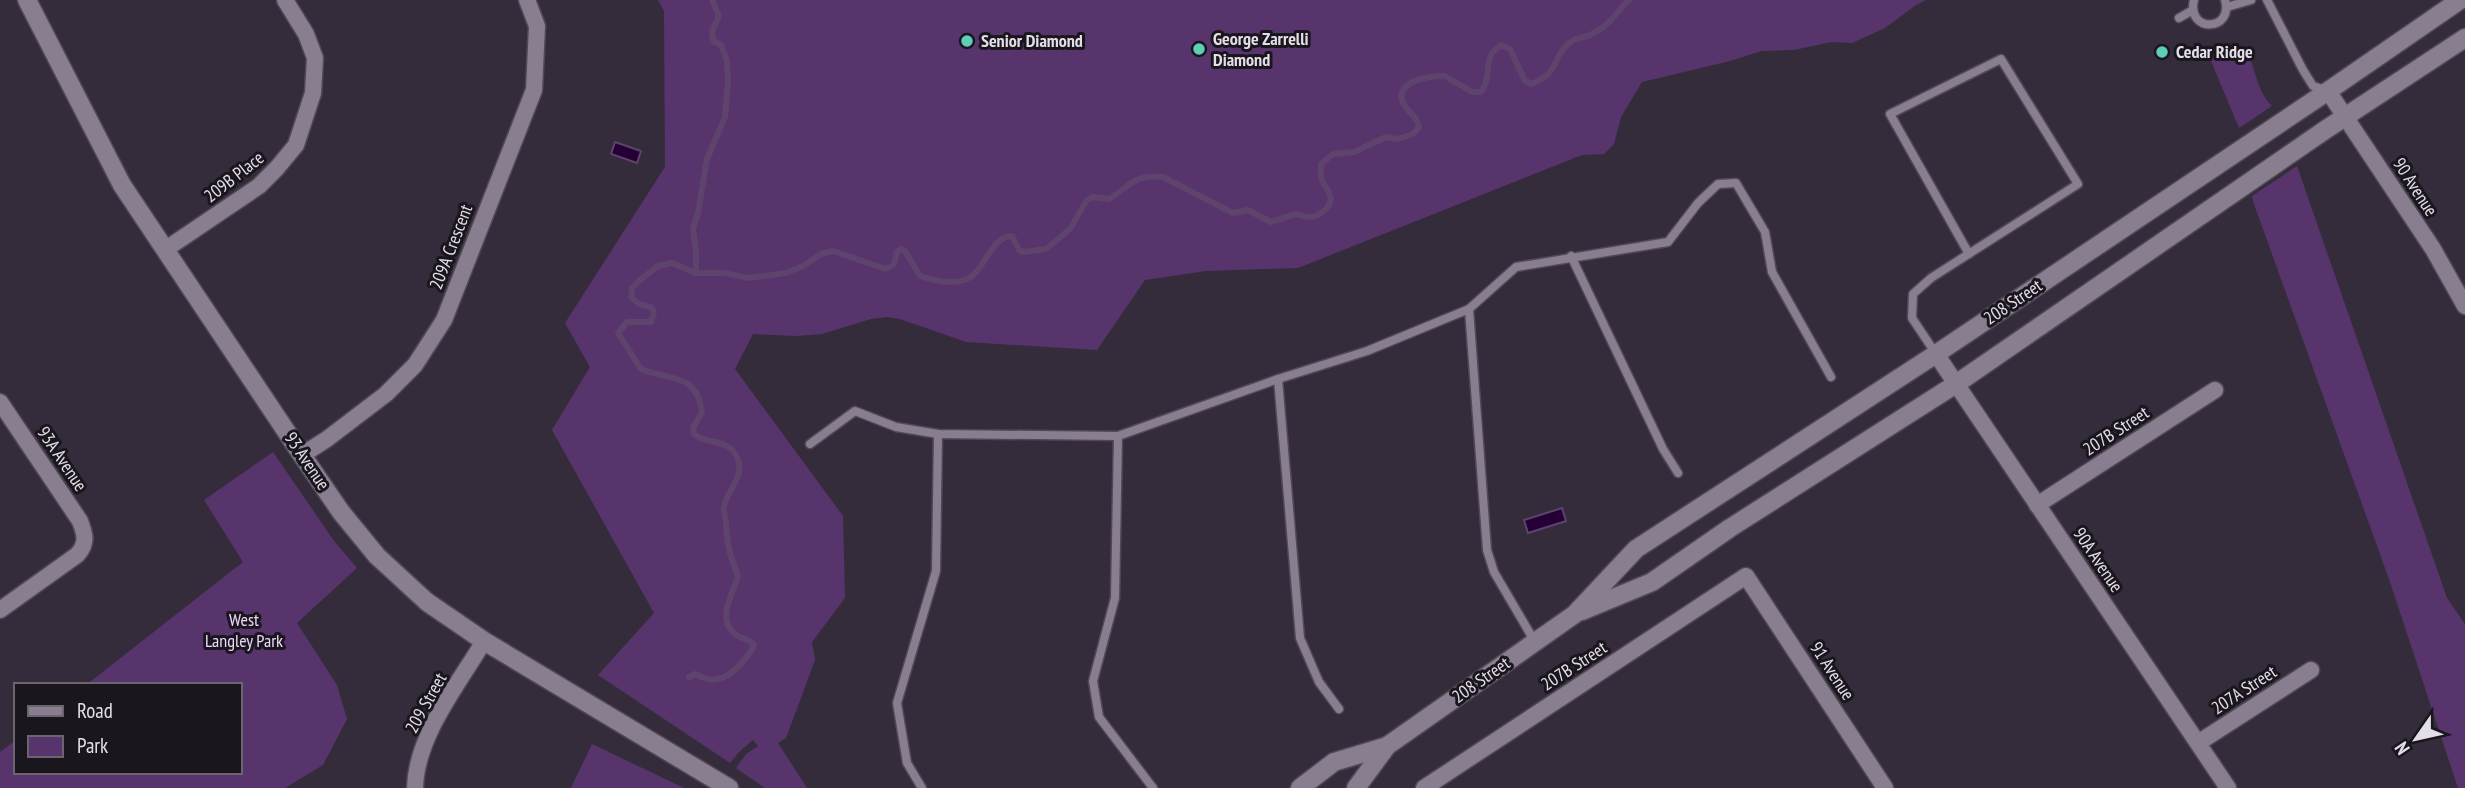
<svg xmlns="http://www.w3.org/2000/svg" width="2465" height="788" font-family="'PT Sans Narrow',sans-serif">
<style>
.green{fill:#57356c}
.water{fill:#250037;stroke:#5e436c;stroke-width:2}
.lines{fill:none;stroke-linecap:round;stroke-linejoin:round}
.stream{stroke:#5e436c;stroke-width:6}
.lane-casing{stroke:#504955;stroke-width:11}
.street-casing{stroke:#504955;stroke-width:19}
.secondary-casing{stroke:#504955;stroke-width:21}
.lane{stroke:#887e8f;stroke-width:8}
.street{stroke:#887e8f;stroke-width:16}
.secondary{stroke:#887e8f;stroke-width:18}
.poi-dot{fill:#5eceb7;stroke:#1a161d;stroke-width:2.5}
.labels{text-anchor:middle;stroke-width:6;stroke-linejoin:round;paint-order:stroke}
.poi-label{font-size:18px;font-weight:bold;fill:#e4dee8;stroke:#1a161d;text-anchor:start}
.street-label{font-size:18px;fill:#e4dee8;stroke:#1a161d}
.park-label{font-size:18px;fill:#edd8fc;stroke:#1a161d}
</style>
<rect width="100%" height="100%" fill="#352c3b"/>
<g class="green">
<path d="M658,0H1926L1916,5L1885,28L1852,43L1831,42L1794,50L1761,51L1730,61L1642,82L1621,117L1614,144L1604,154L1582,155L1298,268L1206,271L1145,280L1097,350L966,342L900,319L887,317L871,319L822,334L797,336L753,334L735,369L843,516L845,598L812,642L815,660L786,738L778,743L807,788H765L736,768L746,754L758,746L753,740L739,752L730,763L598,675L654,613L552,430L590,367L565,323L665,167L664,11Z"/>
<path d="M2234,46L2236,48L2244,47C2256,66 2256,91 2272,106L2239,128L2211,61L2213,57L2227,54L2228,48Z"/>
<path d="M2297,166L2447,598L2465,624V788H2458L2390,582L2254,204L2252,196Z"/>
<path d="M273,452L334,541L357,568L297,623L337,685L347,719L323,765L285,788H0V752L16,740V772H240V685H86L243,562L204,500Z"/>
<path d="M592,744L684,788H571Z"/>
</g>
<g class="water">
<path d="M615,142L641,151L637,163L611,154Z"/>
<path d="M1562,508L1566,521L1528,533L1524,520Z"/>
</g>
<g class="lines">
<g class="stream">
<path d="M696,273V251L693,229L698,213L707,159L725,117L728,81L727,61L721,45L713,41L712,31L719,16L712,0"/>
<path d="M689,677L695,674C701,677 710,681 717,679C732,677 748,658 754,645C748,638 741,639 735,634C716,620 733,593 738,576C730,556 727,545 726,523C726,518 723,512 724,507C726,489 751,474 733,451C723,439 705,444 694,434L693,428L702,412C697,372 669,381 641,369L618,333L627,322H651L654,312L651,307L639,304L631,297L632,288L640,280L658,266L672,263L696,273H724L749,278L786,273L803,266L821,254L833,251L886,269L894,264L897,252L901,249L905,251L920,276C934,280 949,285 964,280C985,274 990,236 1012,236L1019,250L1023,252L1046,249L1070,229L1087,200L1093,197L1109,199C1131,186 1133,174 1163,177L1233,213L1248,210L1271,222C1278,220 1285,217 1293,215C1299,213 1303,217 1309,217C1319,217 1334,206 1330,195C1324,179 1319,186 1321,164L1333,154L1354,152L1386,137L1398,139L1413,134L1419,127C1418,116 1407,112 1403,103C1394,80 1431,76 1445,76L1472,92H1481C1493,77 1481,57 1501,45L1510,49L1525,81L1531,84C1561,74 1551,55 1572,41C1577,37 1586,38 1592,34C1608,27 1617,12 1629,0"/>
</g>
<defs>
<g id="lane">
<path d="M2194,0C2186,33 2234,32 2225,0"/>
<path d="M2267,0L2303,70L2313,86L2325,90"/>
<path d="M2227,7L2251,0"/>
<path d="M2179,18L2193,10"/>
<path d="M1571,256L1663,449L1678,473"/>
<path d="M1469,309L1487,550L1494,572L1535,642"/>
<path d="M1936,354L1912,318L1913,294L1931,278L2078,184L2001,59L1890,114L1969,254"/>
<path d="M1278,379L1300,638L1319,682L1339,709"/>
<path d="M1118,436L1115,598L1093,681L1099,717L1153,788"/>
<path d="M810,444L855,411L896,427L938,434L1118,436L1278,379L1367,351L1469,309L1516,267L1668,242L1698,203L1718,184L1736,183L1765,232L1772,272L1831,377"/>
<path d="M922,788L907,763L897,703L936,571L938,434"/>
</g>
<g id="street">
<path d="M2328,91L2433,249L2465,306"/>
<path d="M166,249L259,186L277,168L296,145L313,93L315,58L306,34L285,0"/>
<path d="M1936,354L2228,788"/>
<path d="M0,402L80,521C85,534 88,543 77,555L0,610"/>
<path d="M302,455L327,439L386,394L415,365L444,320L534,90L537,26L527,0"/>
<path d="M2037,505L2215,390"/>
<path d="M2198,743L2311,670"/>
<path d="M415,788C416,736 458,685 484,641"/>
<path d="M1424,788L1746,576L1885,788"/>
</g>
<g id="secondary">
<path d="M27,0L122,185L302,455L341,512L377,556L427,602L484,641L729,788"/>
<path d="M1582,611L1652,582L1730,528L1956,384L2325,130L2465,38"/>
<path d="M1300,788L1334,762L1387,746L1575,614L1636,549L1936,354L2328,91L2460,0"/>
<path d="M1356,788L1387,746"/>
</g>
</defs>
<use href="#lane" class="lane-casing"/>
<use href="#street" class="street-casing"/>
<use href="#secondary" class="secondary-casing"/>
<use href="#lane" class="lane"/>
<use href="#street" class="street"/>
<use href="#secondary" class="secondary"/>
</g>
<g class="poi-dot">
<circle cx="967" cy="41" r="7"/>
<circle cx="1199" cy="49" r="7"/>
<circle cx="2162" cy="52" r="7"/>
</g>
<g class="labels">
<g class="poi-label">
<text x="1213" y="45">George Zarrelli<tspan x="1213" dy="21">Diamond</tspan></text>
<text x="981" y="47">Senior Diamond</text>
<text x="2176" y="58">Cedar Ridge</text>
</g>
<g class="street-label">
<text transform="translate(234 177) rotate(-38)" y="6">209B Place</text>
<text transform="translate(2415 187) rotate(57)" y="6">90 Avenue</text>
<text transform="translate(451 247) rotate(-69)" y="6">209A Crescent</text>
<text transform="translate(2013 302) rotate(-34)" y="6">208 Street</text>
<text transform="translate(2116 431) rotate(-33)" y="6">207B Street</text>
<text transform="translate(62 459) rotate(56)" y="6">93A Avenue</text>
<text transform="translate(307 461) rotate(56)" y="6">93 Avenue</text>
<text transform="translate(2098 560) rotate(56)" y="6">90A Avenue</text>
<text transform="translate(1574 666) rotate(-33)" y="6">207B Street</text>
<text transform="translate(1832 671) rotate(57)" y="6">91 Avenue</text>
<text transform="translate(1481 680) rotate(-35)" y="6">208 Street</text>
<text transform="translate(2244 690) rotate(-33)" y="6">207A Street</text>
<text transform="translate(426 703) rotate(-61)" y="6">209 Street</text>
</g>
<g class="park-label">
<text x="244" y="626">West<tspan x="244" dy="21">Langley Park</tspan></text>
</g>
</g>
<rect x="14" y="683" width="228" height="91" fill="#1a161d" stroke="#6b666e" stroke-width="2"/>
<rect x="28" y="706" width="35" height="10" fill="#887e8f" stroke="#6b666e" stroke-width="2"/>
<text x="77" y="718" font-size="21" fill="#e4dee8">Road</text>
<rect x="28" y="736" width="35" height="21" fill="#57356c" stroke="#6b666e" stroke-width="2"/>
<text x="77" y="753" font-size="21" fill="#e4dee8">Park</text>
<g transform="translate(2416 739) rotate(236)" stroke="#1a161d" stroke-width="5" paint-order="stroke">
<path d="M0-5L12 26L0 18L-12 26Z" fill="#e4dee8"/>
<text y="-10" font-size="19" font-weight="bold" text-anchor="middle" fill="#e4dee8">N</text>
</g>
</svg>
